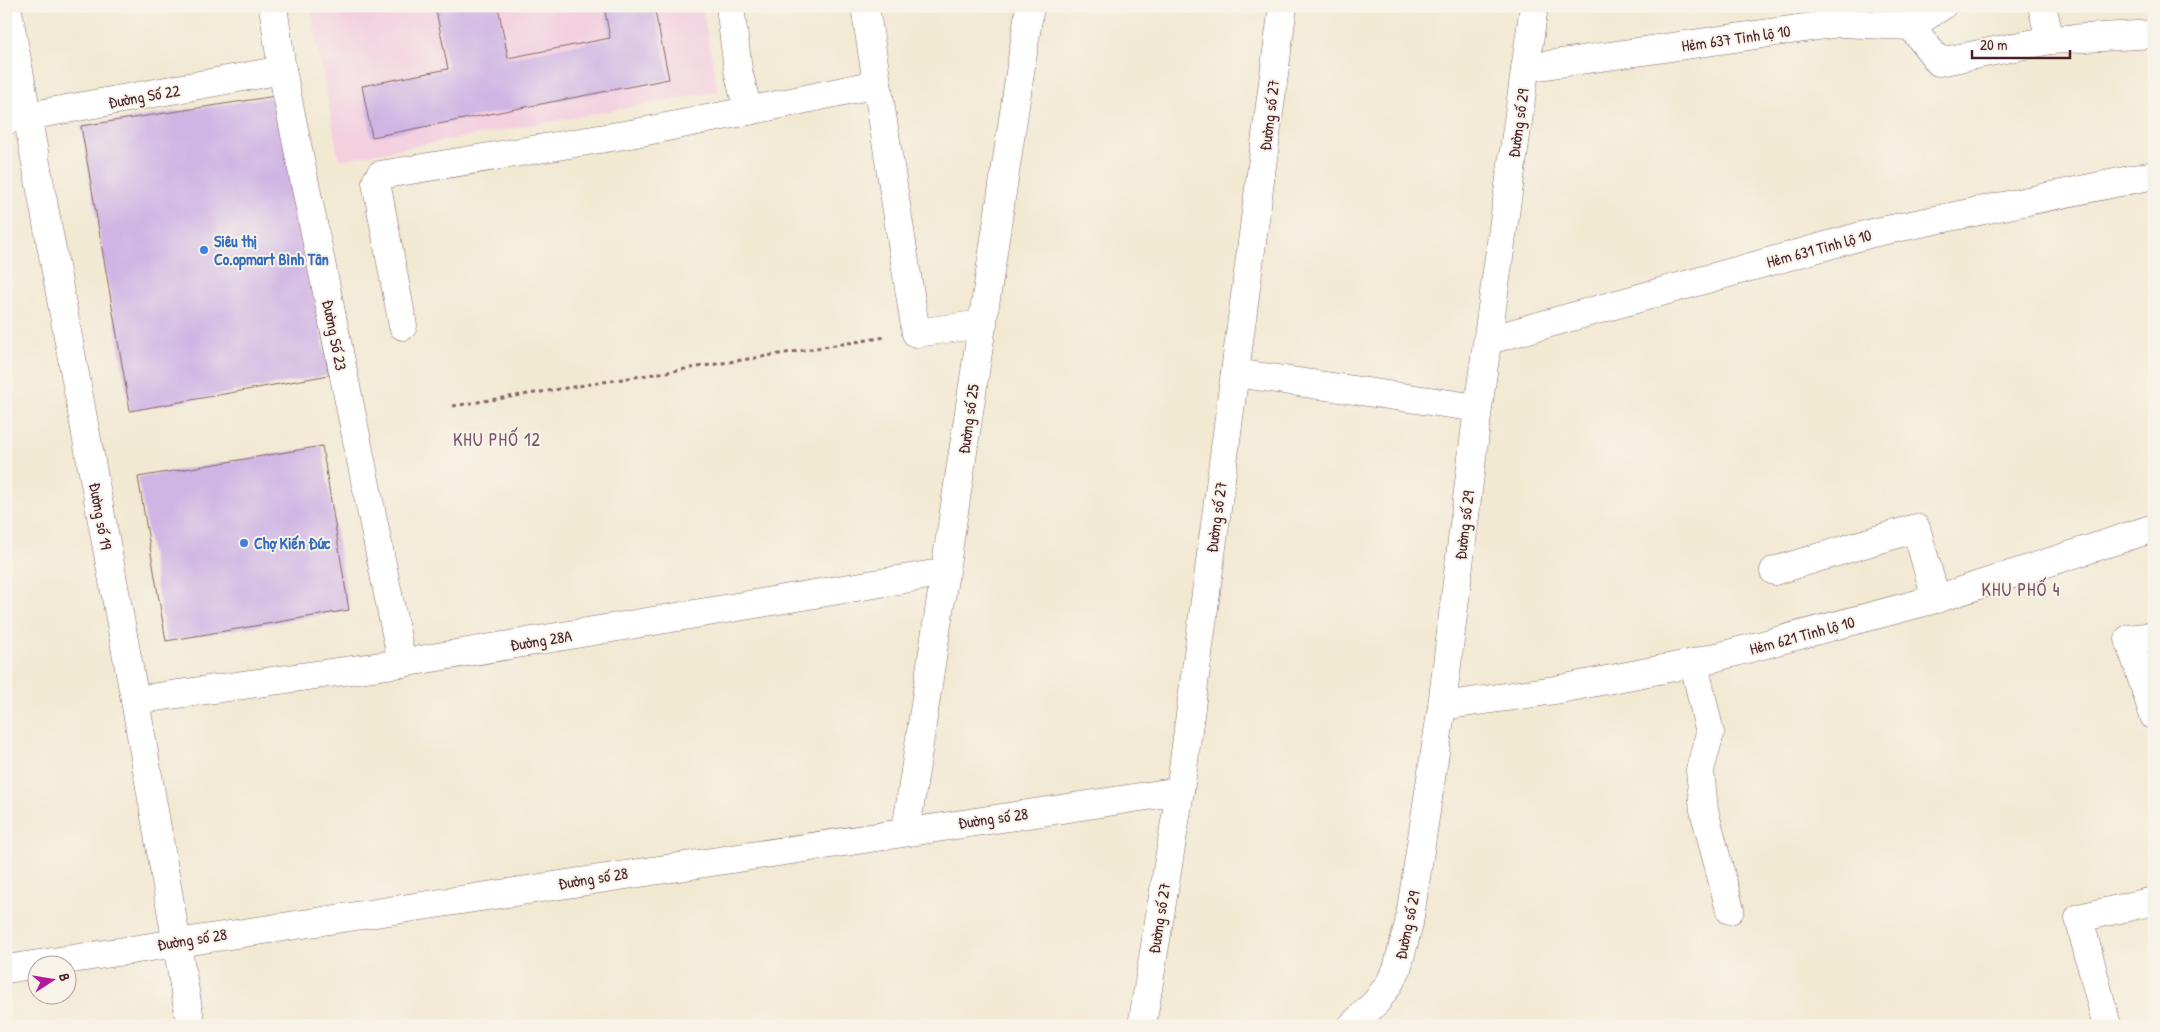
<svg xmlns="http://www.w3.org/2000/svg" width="2160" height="1032" font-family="'Patrick Hand',sans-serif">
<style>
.built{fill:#f3cfe0}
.building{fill:#cfb4e4}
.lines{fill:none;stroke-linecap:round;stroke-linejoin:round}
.minor-casing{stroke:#856666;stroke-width:29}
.path{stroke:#856666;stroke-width:3;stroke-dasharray:4 4;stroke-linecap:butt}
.minor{stroke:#fff;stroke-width:28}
.shop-dot{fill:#3f7fe0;stroke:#f7f3e8;stroke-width:2}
.labels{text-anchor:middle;stroke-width:4;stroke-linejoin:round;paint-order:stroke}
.street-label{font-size:16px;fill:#4a1f2b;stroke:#f7f3e8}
.shop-label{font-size:16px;font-weight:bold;fill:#366cbe;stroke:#f7f3e8;text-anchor:start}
.neighbourhood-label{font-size:18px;letter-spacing:1px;fill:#79536c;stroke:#f7f3e8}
</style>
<rect width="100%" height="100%" fill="#f7f3e8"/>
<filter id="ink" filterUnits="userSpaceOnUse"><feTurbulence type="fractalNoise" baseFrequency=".02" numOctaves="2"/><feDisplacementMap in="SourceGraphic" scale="10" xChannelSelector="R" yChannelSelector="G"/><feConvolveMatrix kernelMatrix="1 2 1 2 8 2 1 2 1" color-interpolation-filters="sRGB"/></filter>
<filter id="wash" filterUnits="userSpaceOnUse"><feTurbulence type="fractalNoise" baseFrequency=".0096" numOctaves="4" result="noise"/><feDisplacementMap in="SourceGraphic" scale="20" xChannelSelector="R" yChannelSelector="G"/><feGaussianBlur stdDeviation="1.12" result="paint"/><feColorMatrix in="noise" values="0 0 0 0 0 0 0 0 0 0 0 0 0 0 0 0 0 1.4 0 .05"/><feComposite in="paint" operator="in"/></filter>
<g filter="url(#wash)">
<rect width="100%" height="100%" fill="#f2e9d3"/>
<path class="built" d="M310,6H702L718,91L339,160Z"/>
<g id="blocks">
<g class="building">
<path d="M435,6H498L508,58L610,38L604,6H654L669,79L372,137L362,86L448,69Z"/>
<path d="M276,96L329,375L130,411L81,126Z"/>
<path d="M322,446L349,610L166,641L138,477Z"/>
</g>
</g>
</g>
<g filter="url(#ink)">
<use href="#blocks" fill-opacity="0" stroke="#856666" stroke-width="1"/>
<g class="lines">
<defs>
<g id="minor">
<path d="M7,6L135,700L191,1026"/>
<path d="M273,6L282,70L402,663"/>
<path d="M730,6L738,70L748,111L877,84"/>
<path d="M865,6L916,333L983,324"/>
<path d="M2042,6L2050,40"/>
<path d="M1911,26L1939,62L2050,40L2154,34"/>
<path d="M1525,68L1840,23L1911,26L1942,6"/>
<path d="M6,120L282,70"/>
<path d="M403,326L376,182L380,175L636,133L748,111"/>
<path d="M1489,340L1872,233L2154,175"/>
<path d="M1235,373L1478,408"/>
<path d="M1774,571L1916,528L1936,599"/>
<path d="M2154,636L2129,639L2154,716"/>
<path d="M1694,663L1710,733L1700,770L1704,810L1730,910"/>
<path d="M135,700L402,663L946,572"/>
<path d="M1442,706L1555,690L1694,663L1936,599L2154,528"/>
<path d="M906,831L1030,6"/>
<path d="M6,969L1180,791"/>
<path d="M1142,1026L1180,791L1283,6"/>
<path d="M1352,1026L1377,1001L1389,984L1397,969L1409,923L1442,706L1478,408L1534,6"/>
<path d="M2107,1026L2079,918L2154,901"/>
</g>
</defs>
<use href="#minor" class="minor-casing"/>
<path class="path" d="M453,406L886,337"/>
<use href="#minor" class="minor"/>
</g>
</g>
<g class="shop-dot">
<circle cx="204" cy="250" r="5"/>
<circle cx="244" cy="543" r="5"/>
</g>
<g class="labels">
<g class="street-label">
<text transform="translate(1736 38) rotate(-8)" y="6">Hẻm 637 Tỉnh lộ 10</text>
<text transform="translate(144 96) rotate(-10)" y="6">Đường Số 22</text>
<text transform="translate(1269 115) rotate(-83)" y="6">Đường số 27</text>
<text transform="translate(1518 123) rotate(-82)" y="6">Đường số 29</text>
<text transform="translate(1819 248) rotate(-15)" y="6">Hẻm 631 Tỉnh lộ 10</text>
<text transform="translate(335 335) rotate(79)" y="6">Đường Số 23</text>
<text transform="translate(968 419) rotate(-82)" y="6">Đường số 25</text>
<text transform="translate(101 516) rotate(80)" y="6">Đường số 19</text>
<text transform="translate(1216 517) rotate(-82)" y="6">Đường số 27</text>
<text transform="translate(1464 525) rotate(-83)" y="6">Đường số 29</text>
<text transform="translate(1802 635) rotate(-15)" y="6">Hẻm 621 Tỉnh lộ 10</text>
<text transform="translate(541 640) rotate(-9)" y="6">Đường 28A</text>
<text transform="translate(993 818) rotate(-8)" y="6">Đường số 28</text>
<text transform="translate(593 878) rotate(-9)" y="6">Đường số 28</text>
<text transform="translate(1159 918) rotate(-81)" y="6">Đường số 27</text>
<text transform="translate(1407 925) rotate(-78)" y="6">Đường số 29</text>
<text transform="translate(192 939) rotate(-9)" y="6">Đường số 28</text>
</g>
<g class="shop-label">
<text x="214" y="247">Siêu thị<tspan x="214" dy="18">Co.opmart Bình Tân</tspan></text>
<text x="254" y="549">Chợ Kiến Đức</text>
</g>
<g class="neighbourhood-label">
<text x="497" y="446">KHU PHỐ 12</text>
<text x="2021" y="596">KHU PHỐ 4</text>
</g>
</g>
<rect width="2160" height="1032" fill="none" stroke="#f7f3e8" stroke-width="25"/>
<g transform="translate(52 980) rotate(78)"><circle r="24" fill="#f7f3e8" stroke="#b29e9c"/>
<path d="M0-4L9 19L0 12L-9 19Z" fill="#b5179e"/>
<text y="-8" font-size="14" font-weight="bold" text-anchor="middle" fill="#4a1f2b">B</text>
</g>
<path d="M1972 50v8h98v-8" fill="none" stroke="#4a1f2b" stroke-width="2.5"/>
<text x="1980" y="50" font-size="15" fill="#4a1f2b" stroke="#f7f3e8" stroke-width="4" paint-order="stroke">20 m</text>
</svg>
